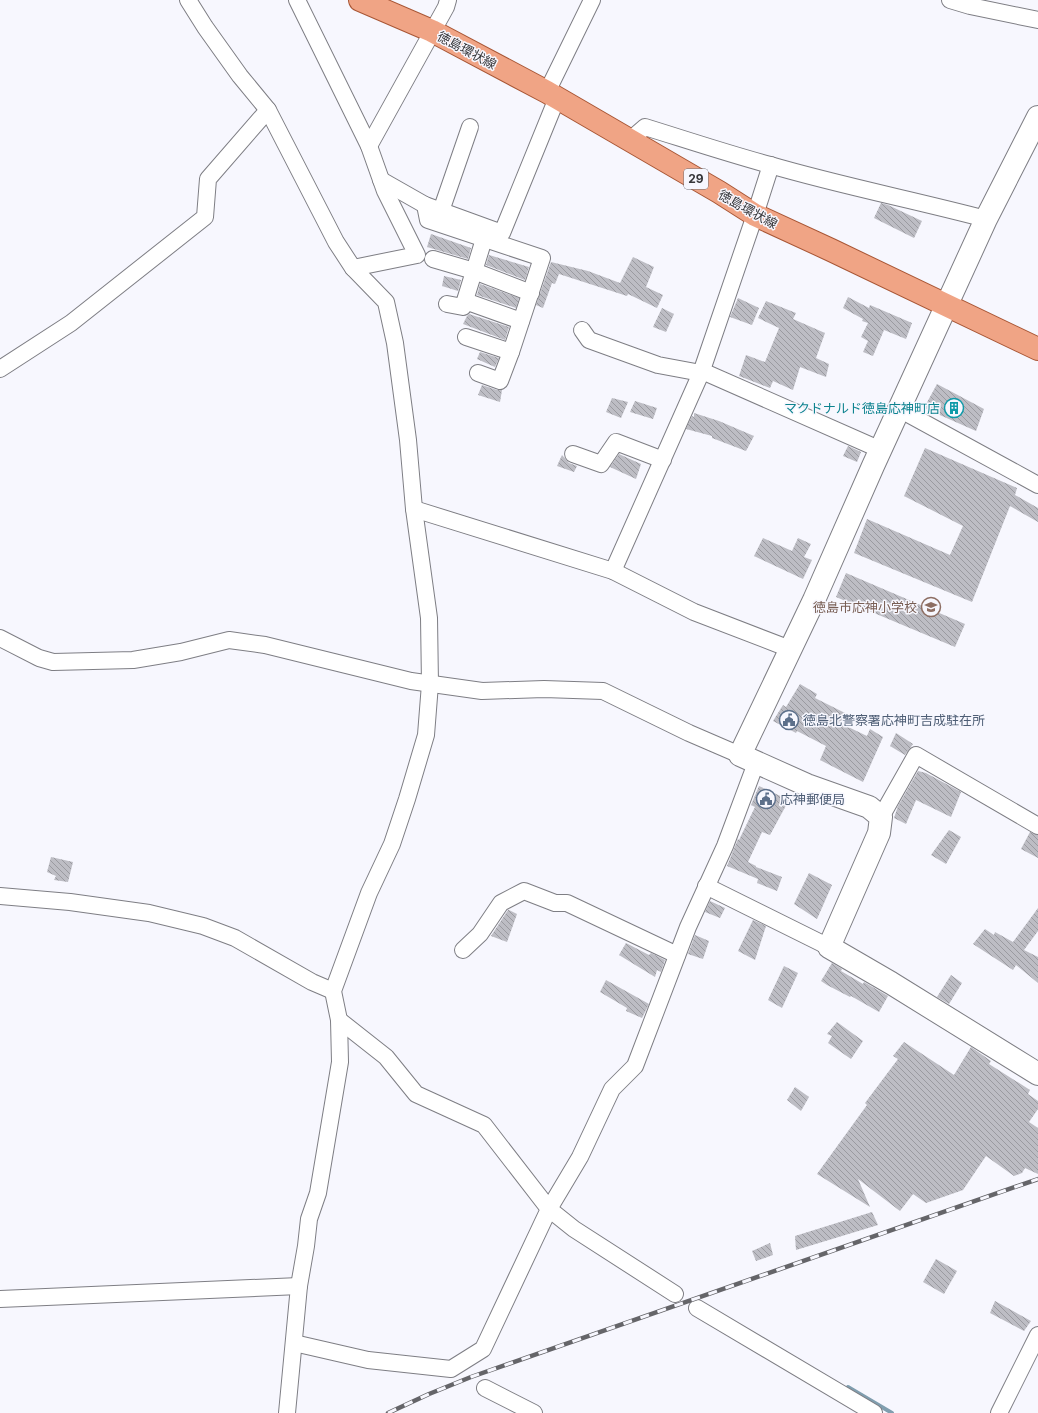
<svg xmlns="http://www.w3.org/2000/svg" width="1038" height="1413" font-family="Inter,'Noto Sans JP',sans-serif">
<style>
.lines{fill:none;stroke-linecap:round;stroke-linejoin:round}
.stream{stroke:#809eaf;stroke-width:4}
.building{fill:url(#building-back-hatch)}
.street-casing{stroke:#7e7e84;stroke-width:18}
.secondary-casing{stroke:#7e7e84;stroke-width:24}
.primary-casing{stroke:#a85635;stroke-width:24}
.street{stroke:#fff;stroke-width:16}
.secondary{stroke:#fff;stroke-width:22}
.primary{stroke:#f0a485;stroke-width:22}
.rail-casing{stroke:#656569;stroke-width:4.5}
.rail{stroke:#f7f7fe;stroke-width:3;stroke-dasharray:9;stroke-linecap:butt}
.labels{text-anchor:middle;stroke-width:3;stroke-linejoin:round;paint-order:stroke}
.shield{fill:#f7f7fe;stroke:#707074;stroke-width:1}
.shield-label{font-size:12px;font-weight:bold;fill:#363639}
.street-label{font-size:13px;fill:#363639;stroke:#f7f7fe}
.culture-label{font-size:13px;fill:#0d838f;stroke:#f7f7fe;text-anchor:end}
.education-label{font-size:13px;fill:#785e54;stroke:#f7f7fe;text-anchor:end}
.service-label{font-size:13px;fill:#4e5e75;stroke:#f7f7fe;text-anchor:start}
</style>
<defs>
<pattern id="building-back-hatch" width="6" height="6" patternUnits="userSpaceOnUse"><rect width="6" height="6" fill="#bdbdc4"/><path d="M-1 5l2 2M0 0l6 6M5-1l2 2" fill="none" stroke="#9a9aa0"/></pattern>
</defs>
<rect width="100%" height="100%" fill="#f7f7fe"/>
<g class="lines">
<path class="stream" d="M848,1387L892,1413"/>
</g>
<g class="building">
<path d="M881,203L888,205L922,221L914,238L874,218Z"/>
<path d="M431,234L471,248L468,259L427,247Z"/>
<path d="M489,255L529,267L525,280L486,265Z"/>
<path d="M633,257L654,267L646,287L663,295L657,308L628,294L627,296L559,274L555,284L552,283L543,308L536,305L551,262L588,271L620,283Z"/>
<path d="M444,276L461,280L458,291L442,286Z"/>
<path d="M480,284L519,298L516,308L477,295Z"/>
<path d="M848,297L869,308L870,305L912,323L906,339L884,330L873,356L863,352L868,341L861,337L868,323L862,321L863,319L843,308Z"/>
<path d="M738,298L759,308L752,325L730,317Z"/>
<path d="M766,301L796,313L793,319L825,333L816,358L829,364L826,377L800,367L793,390L773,381L770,388L739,376L746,355L765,362L779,328L758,318Z"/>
<path d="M662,308L674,314L666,332L653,327Z"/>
<path d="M469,314L509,327L505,340L463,324L467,316Z"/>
<path d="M480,352L499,358L495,367L477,359Z"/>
<path d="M937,384L984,409L976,431L924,408Z"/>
<path d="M482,385L497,390H502L500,402L478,395Z"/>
<path d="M612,398L628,402L621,418L606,412Z"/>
<path d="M635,401L657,408L653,419L630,412Z"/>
<path d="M694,413L719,421L754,436L746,451L712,438V436L686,429L692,416L694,417Z"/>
<path d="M848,446L861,452L857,462L843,456Z"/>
<path d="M925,448L1017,488L1015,495L1038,508V522L1010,506L972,602L854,553L867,519L950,555L963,526L904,496Z"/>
<path d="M619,454L641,464L636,479L610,467Z"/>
<path d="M562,455L569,463L577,466L574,472L557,466Z"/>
<path d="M763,538L792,551L798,538L811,544L804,557L812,560L803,579L754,556Z"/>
<path d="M846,573L965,624L955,647L836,597Z"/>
<path d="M800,684L817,694L815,698L849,715L844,725L867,736L870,729L883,737L863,782L820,760L826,746L797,731L796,733L773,721L783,705L786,707Z"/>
<path d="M896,733L913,744L905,755L890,746Z"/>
<path d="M918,771L926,773L961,792L951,817L916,800L906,824L894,818L898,806Z"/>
<path d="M759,786L789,800L770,835L762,832L748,862L756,866V867L782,877L777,891L757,883L758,879L727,866L738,839L739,840L755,807L751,805Z"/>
<path d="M949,830L961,837L946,864L931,855Z"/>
<path d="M1030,832L1038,835V858L1021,849Z"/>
<path d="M51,857L73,862L68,882L54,880L56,876L47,872Z"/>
<path d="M809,873L832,885L817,919L794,904Z"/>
<path d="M710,901L725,908L720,918L705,912Z"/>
<path d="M1038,908V931L1024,950L1038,957V983L1016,965L1013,970L973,944L985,929L994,935L995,932L1013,942Z"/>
<path d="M508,910H509L517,914L507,942L491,936Z"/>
<path d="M753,920L766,926L755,960L738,951Z"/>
<path d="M695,935L709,941L703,959L688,954Z"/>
<path d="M626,943L649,955L651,953L665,960L661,972L657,970L655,977L619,955Z"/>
<path d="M832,963L842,969L841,971L863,984L864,982L888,996L879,1012L851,996L850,997L827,985L821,981Z"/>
<path d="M784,966L798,973L782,1008L768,1000Z"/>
<path d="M951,975L962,983L949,1004L937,997Z"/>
<path d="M606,980L649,1004L642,1018L626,1011L627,1008L600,992Z"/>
<path d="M837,1022L863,1041L851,1059L828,1043L832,1036L827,1034Z"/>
<path d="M904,1042L954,1075L971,1047L991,1061L989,1064L1030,1090L1028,1094L1038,1101V1109L1029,1122L1038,1128V1174L1025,1168L1022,1173L1014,1176L986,1156L963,1190L926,1203L913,1194L900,1211L858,1179L870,1207L817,1174L867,1105L865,1103L898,1059L893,1056Z"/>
<path d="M795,1087L809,1097L801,1111L787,1100Z"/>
<path d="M872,1212L878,1225L796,1250L795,1236Z"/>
<path d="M770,1243L773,1255L756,1261L752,1251Z"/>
<path d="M936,1259L957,1271L944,1294L923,1282Z"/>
<path d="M995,1301L1031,1321L1024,1331L990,1313Z"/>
</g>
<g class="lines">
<defs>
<g id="street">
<path d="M188,0L205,27L240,76L268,110L336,242L353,268L386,302L395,343L408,440L414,509L429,618L430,684L426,735L407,799L392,844L369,893L333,991L339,1020L340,1062L318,1193L309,1219L306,1246L299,1286L287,1413"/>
<path d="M297,0L369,146L385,191L417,255L353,268"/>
<path d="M950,0L970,6L1038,20"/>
<path d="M547,92L592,0"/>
<path d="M630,140L645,127C687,140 729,154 770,165C842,186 914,200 986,219"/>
<path d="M369,146L446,7L448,0"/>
<path d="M381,180L425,205L502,233L557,98"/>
<path d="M425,205L428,220L542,258L511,352L466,337"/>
<path d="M441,211L470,127"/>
<path d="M433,259L474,271L531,293"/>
<path d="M465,301L521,321"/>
<path d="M447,304L463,307L484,239"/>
<path d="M582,330L589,340L658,365L701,373"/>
<path d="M0,369L71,323L205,217L208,179L268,110"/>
<path d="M702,371L881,450"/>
<path d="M478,373L500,381L511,352"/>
<path d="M899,409L1038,485"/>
<path d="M573,454L601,464L616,442L663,460"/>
<path d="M414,509L613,571L694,612L790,649"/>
<path d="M613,571L701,373L755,215L771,165"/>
<path d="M0,638L39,658L53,662L133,660L181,652L229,640L265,645L411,681L482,691L544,689L603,691L689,733L740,755"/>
<path d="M881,817L916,755L1038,826"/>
<path d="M706,886L829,947"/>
<path d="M0,896L70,902L149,913L203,926L235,938L312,982L333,991"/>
<path d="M463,950L480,934L501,903L524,891L555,903H567L677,955"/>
<path d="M675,1294L574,1229L549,1209L580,1157L612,1089L635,1066L688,927L725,846L756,763"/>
<path d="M0,1299L299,1286"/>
<path d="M697,1308L874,1413"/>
<path d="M294,1343L368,1360L451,1369L483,1349L549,1209L484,1125L416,1094L386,1057L339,1020"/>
<path d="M485,1388L534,1413"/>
<path d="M999,1413L1038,1335"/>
</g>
<path id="secondary" d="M1038,117L986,219L873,466L814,600L740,755L807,785L869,807L881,817L879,833L829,947L891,983L1038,1074"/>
<path id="primary" d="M360,0L432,31L547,92L719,192L755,215L831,250L1038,349"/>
</defs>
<use href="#street" class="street-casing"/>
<use href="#secondary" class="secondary-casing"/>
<use href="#primary" class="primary-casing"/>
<use href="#street" class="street"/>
<use href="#secondary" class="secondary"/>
<use href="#primary" class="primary"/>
<defs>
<path id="rail" d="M388,1413L429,1394L471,1377L1038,1179"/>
</defs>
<use href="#rail" class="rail-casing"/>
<use href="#rail" class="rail"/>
</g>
<defs>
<symbol id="building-ring" viewBox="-11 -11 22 22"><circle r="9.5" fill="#f7f7fe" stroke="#0f9aa8" stroke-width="1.5"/><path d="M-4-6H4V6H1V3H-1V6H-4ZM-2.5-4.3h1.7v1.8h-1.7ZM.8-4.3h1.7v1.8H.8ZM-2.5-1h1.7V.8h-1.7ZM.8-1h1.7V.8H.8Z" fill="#0f9aa8"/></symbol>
<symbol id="school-ring" viewBox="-11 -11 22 22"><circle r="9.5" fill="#f7f7fe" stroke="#8d6e63" stroke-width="1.5"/><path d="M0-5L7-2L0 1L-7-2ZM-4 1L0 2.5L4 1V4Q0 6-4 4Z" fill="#8d6e63"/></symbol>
<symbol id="civic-ring" viewBox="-11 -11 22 22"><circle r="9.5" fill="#f7f7fe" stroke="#5c6f8a" stroke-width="1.5"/><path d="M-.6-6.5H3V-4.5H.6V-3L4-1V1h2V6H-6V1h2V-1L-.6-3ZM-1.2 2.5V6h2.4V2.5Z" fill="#5c6f8a"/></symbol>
</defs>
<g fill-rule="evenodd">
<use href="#building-ring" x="943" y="397" width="22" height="22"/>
<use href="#school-ring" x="920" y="596" width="22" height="22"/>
<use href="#civic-ring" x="778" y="709" width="22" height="22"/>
<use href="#civic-ring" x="755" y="788" width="22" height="22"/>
</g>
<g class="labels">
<rect class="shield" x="684" y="169" width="24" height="20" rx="3"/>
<g class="shield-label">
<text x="696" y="183">29</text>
</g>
<g class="street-label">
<text transform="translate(467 50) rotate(28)" y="5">徳島環状線</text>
<text transform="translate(748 209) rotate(29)" y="5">徳島環状線</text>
</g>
<g class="culture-label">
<text x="940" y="413">マクドナルド徳島応神町店</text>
</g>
<g class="education-label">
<text x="917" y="612">徳島市応神小学校</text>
</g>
<g class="service-label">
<text x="803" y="725">徳島北警察署応神町吉成駐在所</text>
<text x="780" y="804">応神郵便局</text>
</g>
</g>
</svg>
